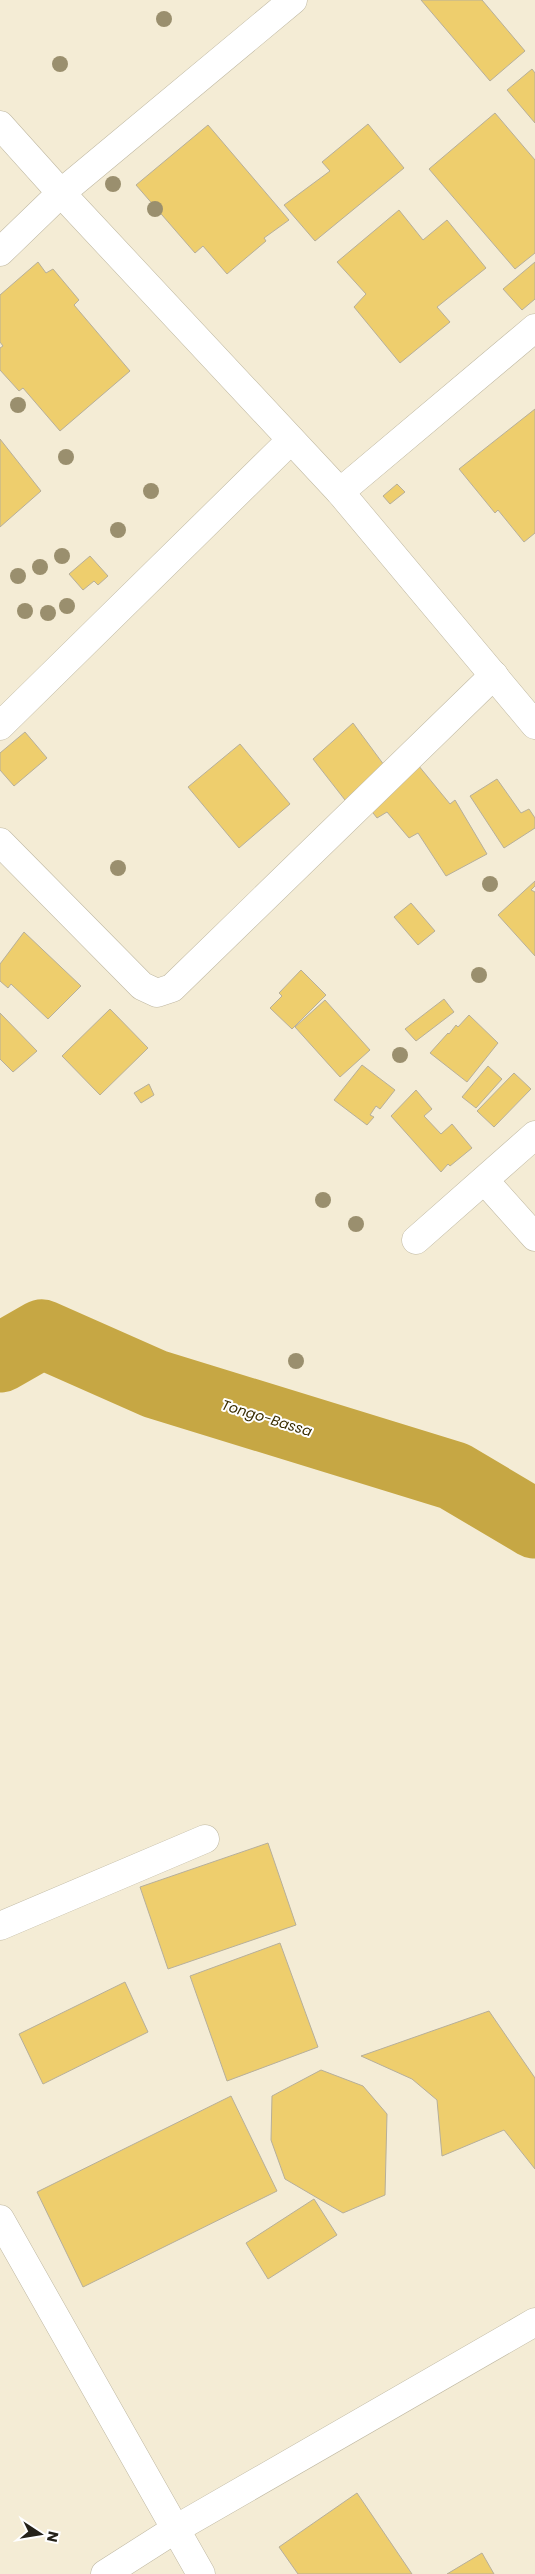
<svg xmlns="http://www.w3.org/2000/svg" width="535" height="2574" font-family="Poppins,sans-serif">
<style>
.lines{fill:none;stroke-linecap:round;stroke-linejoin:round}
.river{stroke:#c6a744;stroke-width:69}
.building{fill:#eece6d;stroke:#b7af9a}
.street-casing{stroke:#bfb8a2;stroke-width:29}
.street{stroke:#fff;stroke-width:28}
.tree{fill:#9a8f6e}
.labels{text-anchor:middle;stroke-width:4;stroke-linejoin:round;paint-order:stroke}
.water-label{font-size:14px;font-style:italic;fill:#392c01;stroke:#fff}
</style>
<rect width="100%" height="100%" fill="#f4ecd5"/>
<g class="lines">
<path class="river" d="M0,1358L42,1334L155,1384L454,1476L535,1524"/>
</g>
<g class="building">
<path d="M421,0H482L525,51L490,81Z"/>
<path d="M532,69L535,73V123L507,90Z"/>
<path d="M495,113L535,160V253L515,269L429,169Z"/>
<path d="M368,124L404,168L315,241L284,205L330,171L322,162Z"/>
<path d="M208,125L289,220L264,238L266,241L227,274L203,246L195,253L136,185Z"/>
<path d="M399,210L423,240L447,220L486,268L437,307L450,322L400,363L354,307L366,294L337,262Z"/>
<path d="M38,262L46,273L53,269L79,300L74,305L130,371L60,431L23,388L19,391L0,370V348L3,346L0,342V295Z"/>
<path d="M535,262V299L522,310L503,289Z"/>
<path d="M535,409V533L524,542L498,510L495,513L459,469Z"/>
<path d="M0,439L41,491L0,527Z"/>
<path d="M397,484L405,492L390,504L383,496Z"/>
<path d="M90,556L108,576L98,585L94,581L83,590L69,574Z"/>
<path d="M353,723L384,765L345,800L313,759Z"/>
<path d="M25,732L47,758L14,786L0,770V753Z"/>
<path d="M240,744L290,804L239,848L188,787Z"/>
<path d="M418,765L450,804L455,800L487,854L446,876L418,833L409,838L387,812L377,818L366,804Z"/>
<path d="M497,779L521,813L529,809L535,818V828L504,848L470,796Z"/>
<path d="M535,881V886L531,890L535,892V956L498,915Z"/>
<path d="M411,903L435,931L418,945L394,917Z"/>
<path d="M24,932L81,986L48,1019L11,984L8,988L0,981V964Z"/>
<path d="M301,970L326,995L292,1029L270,1008L282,996L279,993Z"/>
<path d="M444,999L454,1012L416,1041L405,1029Z"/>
<path d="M325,1000L370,1050L340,1077L295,1027Z"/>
<path d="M110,1009L148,1048L100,1095L62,1056Z"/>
<path d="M0,1013L37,1051L13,1072L0,1059Z"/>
<path d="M469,1015L498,1043L467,1082L430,1053L448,1033L449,1034L456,1025L458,1027Z"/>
<path d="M362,1065L395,1090L380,1109L376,1106L370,1115L374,1117L367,1125L334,1100Z"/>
<path d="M488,1066L502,1079L476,1108L462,1097Z"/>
<path d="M514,1073L531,1089L494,1127L477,1111Z"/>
<path d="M149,1084L154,1095L141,1103L134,1093Z"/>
<path d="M416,1090L432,1109L424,1116L441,1134L452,1124L472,1148L450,1166L448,1164L441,1172L391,1116Z"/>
<path d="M268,1843L296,1925L168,1969L140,1887Z"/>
<path d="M280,1943L318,2047L227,2081L190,1976Z"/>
<path d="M125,1982L148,2032L43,2084L19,2034Z"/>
<path d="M489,2011L535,2078V2169L504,2130L442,2156L437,2100L412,2079L361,2056Z"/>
<path d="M321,2070L363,2086L387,2114L385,2195L343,2213L285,2179L271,2140L272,2096Z"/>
<path d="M231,2096L277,2191L83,2287L37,2192Z"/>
<path d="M314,2199L337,2235L268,2279L246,2243Z"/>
<path d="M357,2493L412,2574H298L279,2547Z"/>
<path d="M482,2553L494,2574H447Z"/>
</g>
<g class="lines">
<defs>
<g id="street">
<path d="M293,0L61,193L340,492L535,725"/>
<path d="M0,125L61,193L0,252"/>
<path d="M340,492L535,328"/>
<path d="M0,726L291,440"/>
<path d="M0,842L142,986L157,993L172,988L494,675"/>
<path d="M485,1181L535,1237"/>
<path d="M416,1240L535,1135"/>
<path d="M0,1926L205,1839"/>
<path d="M0,2219L201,2574"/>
<path d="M105,2574L174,2530L535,2322"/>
</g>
</defs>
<use href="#street" class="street-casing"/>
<use href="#street" class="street"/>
</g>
<g class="tree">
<circle cx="164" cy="19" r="8"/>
<circle cx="60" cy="64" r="8"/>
<circle cx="113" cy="184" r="8"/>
<circle cx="155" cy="209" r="8"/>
<circle cx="18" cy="405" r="8"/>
<circle cx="66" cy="457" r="8"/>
<circle cx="151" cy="491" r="8"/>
<circle cx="118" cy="530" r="8"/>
<circle cx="62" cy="556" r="8"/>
<circle cx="40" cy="567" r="8"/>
<circle cx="18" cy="576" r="8"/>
<circle cx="67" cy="606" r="8"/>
<circle cx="25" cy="611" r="8"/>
<circle cx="48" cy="613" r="8"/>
<circle cx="118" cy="868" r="8"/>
<circle cx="490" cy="884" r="8"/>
<circle cx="479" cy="975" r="8"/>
<circle cx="400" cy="1055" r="8"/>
<circle cx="323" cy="1200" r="8"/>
<circle cx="356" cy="1224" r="8"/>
<circle cx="296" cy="1361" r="8"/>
</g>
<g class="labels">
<g class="water-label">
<text transform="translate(267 1418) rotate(17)" y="5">Tongo-Bassa</text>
</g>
</g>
<g transform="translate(40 2534) rotate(102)" stroke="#ffffff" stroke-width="4" paint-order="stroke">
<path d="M0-4L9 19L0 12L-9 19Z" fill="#242119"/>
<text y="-8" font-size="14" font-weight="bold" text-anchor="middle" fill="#242119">N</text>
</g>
</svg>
